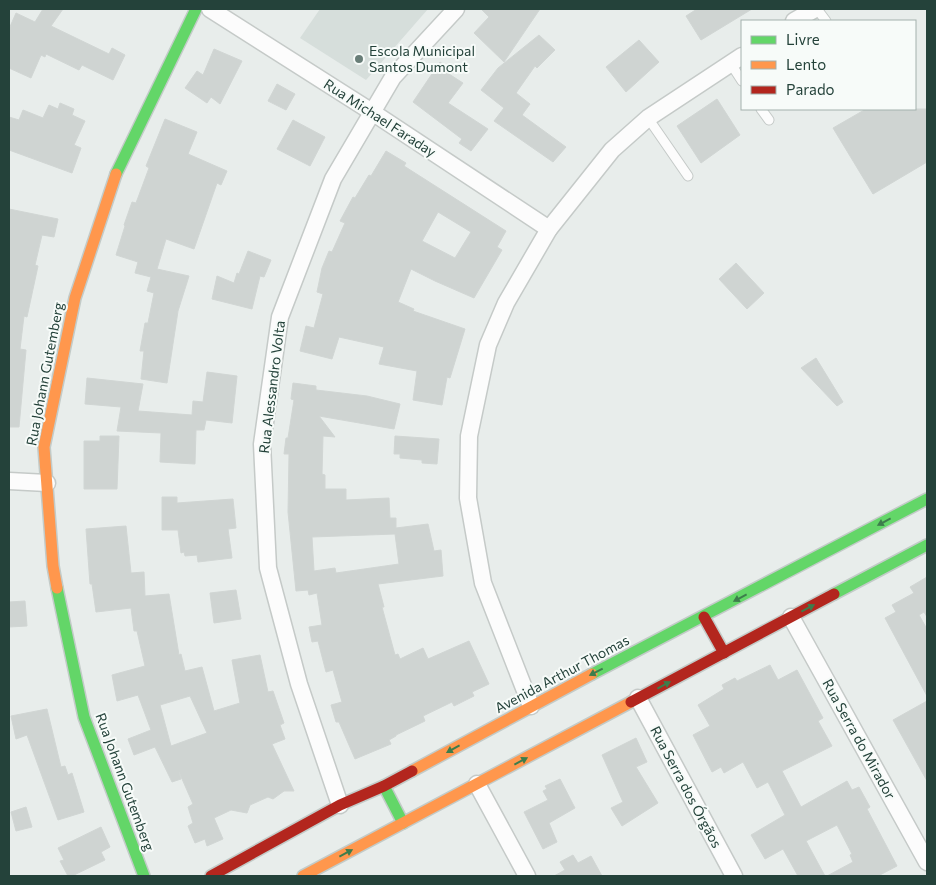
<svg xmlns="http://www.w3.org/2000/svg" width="936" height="885" font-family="Commissioner,sans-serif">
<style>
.built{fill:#d6dedb}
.building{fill:#cfd4d2;stroke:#d1d6d4;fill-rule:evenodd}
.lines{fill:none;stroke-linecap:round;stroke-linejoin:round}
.lane-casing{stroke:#c5cac8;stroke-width:11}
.street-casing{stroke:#c5cac8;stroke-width:19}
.fast-casing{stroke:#c3cbc8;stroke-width:14}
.slow-casing{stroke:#c3cbc8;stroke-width:14}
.jam-casing{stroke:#c3cbc8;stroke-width:14}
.lane{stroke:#fcfcfc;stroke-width:9}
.street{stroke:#fcfcfc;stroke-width:16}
.fast{stroke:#63d668;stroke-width:11}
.slow{stroke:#ff974d;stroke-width:11}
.jam{stroke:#b3261e;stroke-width:11}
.oneway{fill:#3d7d4c}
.poi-dot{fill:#697e78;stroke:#f7fbf9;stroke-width:2}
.labels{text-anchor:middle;stroke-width:4;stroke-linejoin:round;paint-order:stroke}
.poi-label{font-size:14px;fill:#24423a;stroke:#f7fbf9;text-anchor:start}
.street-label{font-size:14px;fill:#24423a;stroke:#f7fbf9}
</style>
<rect width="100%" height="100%" fill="#e8edeb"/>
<path class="built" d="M320,9H428L366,80L300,38Z"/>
<g class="building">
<path d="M43,9H63L51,26L109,54L112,48L125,55L113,80L82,65L79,70L46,54L45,57L41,55L31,78L9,68V29L16,13L35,22Z"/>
<path d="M481,9H540L504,62L474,33L489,17Z"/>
<path d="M697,9H752L701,40L686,16Z"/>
<path d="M539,35L555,50L537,68L535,66L516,93L530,104L522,115L566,147L553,162L494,121L504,108L481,90L498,68Z"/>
<path d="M639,40L659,62L626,92L606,67Z"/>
<path d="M214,49L242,61L220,104L211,97L207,103L185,88L197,71L203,75Z"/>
<path d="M440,62L452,71L449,74L463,83L448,103L488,129L471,151L459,143L462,139L413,102Z"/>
<path d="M277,84L295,94L286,110L268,101Z"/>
<path d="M717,99L740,135L701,163L677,126Z"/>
<path d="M60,103L74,109L72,115L85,121L74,145L81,148L72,173L9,150V117L19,120L23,110L43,118L49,105L58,109Z"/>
<path d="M866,109H927V162L873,194L833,128Z"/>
<path d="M165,119L197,132L188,154L227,171L221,185L217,183L194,249L166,239L157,269L189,276L178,311L167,383L141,379L144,351H140L145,323H148L154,293L147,291L151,277L135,273L138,262L116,255L125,226L124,225L132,202L136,203L149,168L146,166Z"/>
<path d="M293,120L325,137L310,166L277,149Z"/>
<path d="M386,151L406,163L404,166L506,231L497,247L502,250L474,298L435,281L411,269L398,302L414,309L413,311L465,329L450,378L447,377L442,405L413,400L417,371L379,364L384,347L339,337L332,359L300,351L306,326L314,328L323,294L317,292L322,268L329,251L332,252L345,223L340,221L353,197L355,198L369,175L371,176ZM438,212L471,232L455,258L422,241Z"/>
<path d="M9,209L58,219L54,237L42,235L35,265L38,266L27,317L24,316L20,349L26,350L19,427H9Z"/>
<path d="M248,251L271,260L264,277L260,276L252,309L212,299L217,276L234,283L237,273L239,274Z"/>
<path d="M736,263L764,293L747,309L719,279Z"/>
<path d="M816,358L843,402L837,406L801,368Z"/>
<path d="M207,372L237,376L232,423L206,420L204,430H196L195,464L160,462L161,433L117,431L121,407L85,404L87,378L143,384L138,411L192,415L193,401L203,402Z"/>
<path d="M293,383L316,386V390L367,396L400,404L394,429L319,416L335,437L323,436L322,474L325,475V489H346V500L389,498L390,518H396V528L428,524L434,551L441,550L443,576L378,584L384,607H382L395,655L398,654L400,659L423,648L428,659L469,641L489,684L472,692L474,696L454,706L452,702L423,716L425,721L396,735V736L389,740L391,744L355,759L339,722H336L331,705L342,702L333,670L326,672L318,641L312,642L309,627L322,625L317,593L309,595L308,590L296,591L288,512L289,454H284L286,438H288L294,400L291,399ZM395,534L399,564L336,573L335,568L314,571L312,537Z"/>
<path d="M100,436H119L117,489H84V441H100Z"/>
<path d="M395,436L439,439L437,464L422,463V460L400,458V454H394Z"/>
<path d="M162,497H177V503L233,499L236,528L228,529L232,558L198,562L197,555L185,556L184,552L181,553L178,530H162Z"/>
<path d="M126,526L131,573L144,572L145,596L169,594L179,655L181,654L185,671L202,667L214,711L240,703L232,660L260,655L268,692L273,691L284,723L280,725L285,739L272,744L294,791H284L273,799L268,797L250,805L247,813L231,810L214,818L223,839L207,846L205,839L195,843L188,826L193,823L188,807L193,804L179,772L181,779L172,782L155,747L134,755L128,739L151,730L138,695L117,701L112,675L145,666L137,631H134L131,608L96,612L92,584H90L86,529ZM190,696L207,733L171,746L160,705Z"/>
<path d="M927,577V617L924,612L919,615L927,629V696L885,618L896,612L892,605L914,593L910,587Z"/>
<path d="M236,590L241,619L214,623L210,593Z"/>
<path d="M25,601L27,626L9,627V602Z"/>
<path d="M770,665L778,680L797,670L823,718L818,721L832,746L782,771L801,807L847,781L852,790L859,787L870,807L867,809L897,866L878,876H827L853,862L850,855L852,854L837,825L806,841L825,876H798L783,849L765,859L751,835L785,815L768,782L757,788L743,762L724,773L721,767L712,772L693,735L710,726L698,705L724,689L722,685L735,678L737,681Z"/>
<path d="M927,701V781L893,720Z"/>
<path d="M47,709L61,767L65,766L68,775L72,773L84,812L58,820L27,735L16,739L11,716Z"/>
<path d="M636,738L647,762L636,767L658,803L622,826L611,808L623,802L602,755Z"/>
<path d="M560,779L575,808L549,823L557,842L543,849L524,812L548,800L543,791L547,789L545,786Z"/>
<path d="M26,807L32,827L16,831L11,812Z"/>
<path d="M101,827L110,847L101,852L105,860L72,876H68L60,861L64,860L58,848Z"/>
<path d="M573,855L578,863L591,856L602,876H554L565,870L560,862Z"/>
</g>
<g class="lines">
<defs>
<g id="lane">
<path d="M817,9L826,21"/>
<path d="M731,64L742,81"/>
<path d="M761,109L769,120"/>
<path d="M648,118L688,176"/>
</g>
<g id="street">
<path d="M210,9L372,112L549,229"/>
<path d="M794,21L815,9"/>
<path d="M9,481L47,483"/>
<path d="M791,617L927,862"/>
<path d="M638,698L734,876"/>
<path d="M531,706L483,583L468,498L469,436L488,345L506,303L549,229L612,150L648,118L742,56"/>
<path d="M477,784L527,876"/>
<path d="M340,805L299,684L268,568L262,444L280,317L333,179L393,77L456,9"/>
</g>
<g id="fast">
<path d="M116,174L196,9"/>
<path d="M57,588L84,717L144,876"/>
<path d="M834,594L927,545"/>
<path d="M592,674L927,499"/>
<path d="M384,786L403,823"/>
</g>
<g id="slow">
<path d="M57,588L53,566L44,447L75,298L116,174"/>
<path d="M412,771L592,674"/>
<path d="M303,876L631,702"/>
</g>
<g id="jam">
<path d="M704,617L724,653"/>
<path d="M631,702L834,594"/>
<path d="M211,876L340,805L384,786L412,771"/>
</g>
</defs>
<use href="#lane" class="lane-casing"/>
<use href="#street" class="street-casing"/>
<use href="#fast" class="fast-casing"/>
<use href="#slow" class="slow-casing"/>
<use href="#jam" class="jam-casing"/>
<use href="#lane" class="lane"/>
<use href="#street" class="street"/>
<use href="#fast" class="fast"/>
<use href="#slow" class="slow"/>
<use href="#jam" class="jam"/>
</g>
<defs><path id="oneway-solid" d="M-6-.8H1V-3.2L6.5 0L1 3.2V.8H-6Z" transform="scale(1.25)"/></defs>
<g class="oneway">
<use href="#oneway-solid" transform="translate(884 522) rotate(152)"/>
<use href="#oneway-solid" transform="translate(740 598) rotate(152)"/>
<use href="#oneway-solid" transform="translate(808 608) rotate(-28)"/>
<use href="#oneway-solid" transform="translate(596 672) rotate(153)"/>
<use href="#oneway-solid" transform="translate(664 685) rotate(-28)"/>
<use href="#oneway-solid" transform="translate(453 749) rotate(151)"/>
<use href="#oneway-solid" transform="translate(521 761) rotate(-28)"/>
<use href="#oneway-solid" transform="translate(346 853) rotate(-28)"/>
</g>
<circle class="poi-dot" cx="359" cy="59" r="5"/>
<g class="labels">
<g class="poi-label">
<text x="369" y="56">Escola Municipal<tspan x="369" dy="16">Santos Dumont</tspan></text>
</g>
<g class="street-label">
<text transform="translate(380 118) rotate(33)" y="5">Rua Michael Faraday</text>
<text transform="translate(45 374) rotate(-79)" y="5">Rua Johann Gutemberg</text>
<text transform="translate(272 387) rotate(-83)" y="5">Rua Alessandro Volta</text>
<text transform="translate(562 674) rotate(-28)" y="5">Avenida Arthur Thomas</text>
<text transform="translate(859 739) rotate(61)" y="5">Rua Serra do Mirador</text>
<text transform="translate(125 782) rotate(70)" y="5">Rua Johann Gutemberg</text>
<text transform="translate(686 787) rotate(62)" y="5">Rua Serra dos Órgãos</text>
</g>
</g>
<rect width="936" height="885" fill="none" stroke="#24423a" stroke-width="20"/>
<rect x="741" y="20" width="175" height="90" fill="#f7fbf9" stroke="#a3b1ad"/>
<rect x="751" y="36" width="25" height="8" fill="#63d668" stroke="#a3b1ad"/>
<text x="786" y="45" font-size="15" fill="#24423a">Livre</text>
<rect x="751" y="61" width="25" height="8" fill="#ff974d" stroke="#a3b1ad"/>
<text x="786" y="70" font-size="15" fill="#24423a">Lento</text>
<rect x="751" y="86" width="25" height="8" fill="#b3261e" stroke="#a3b1ad"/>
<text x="786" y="95" font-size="15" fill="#24423a">Parado</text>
</svg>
